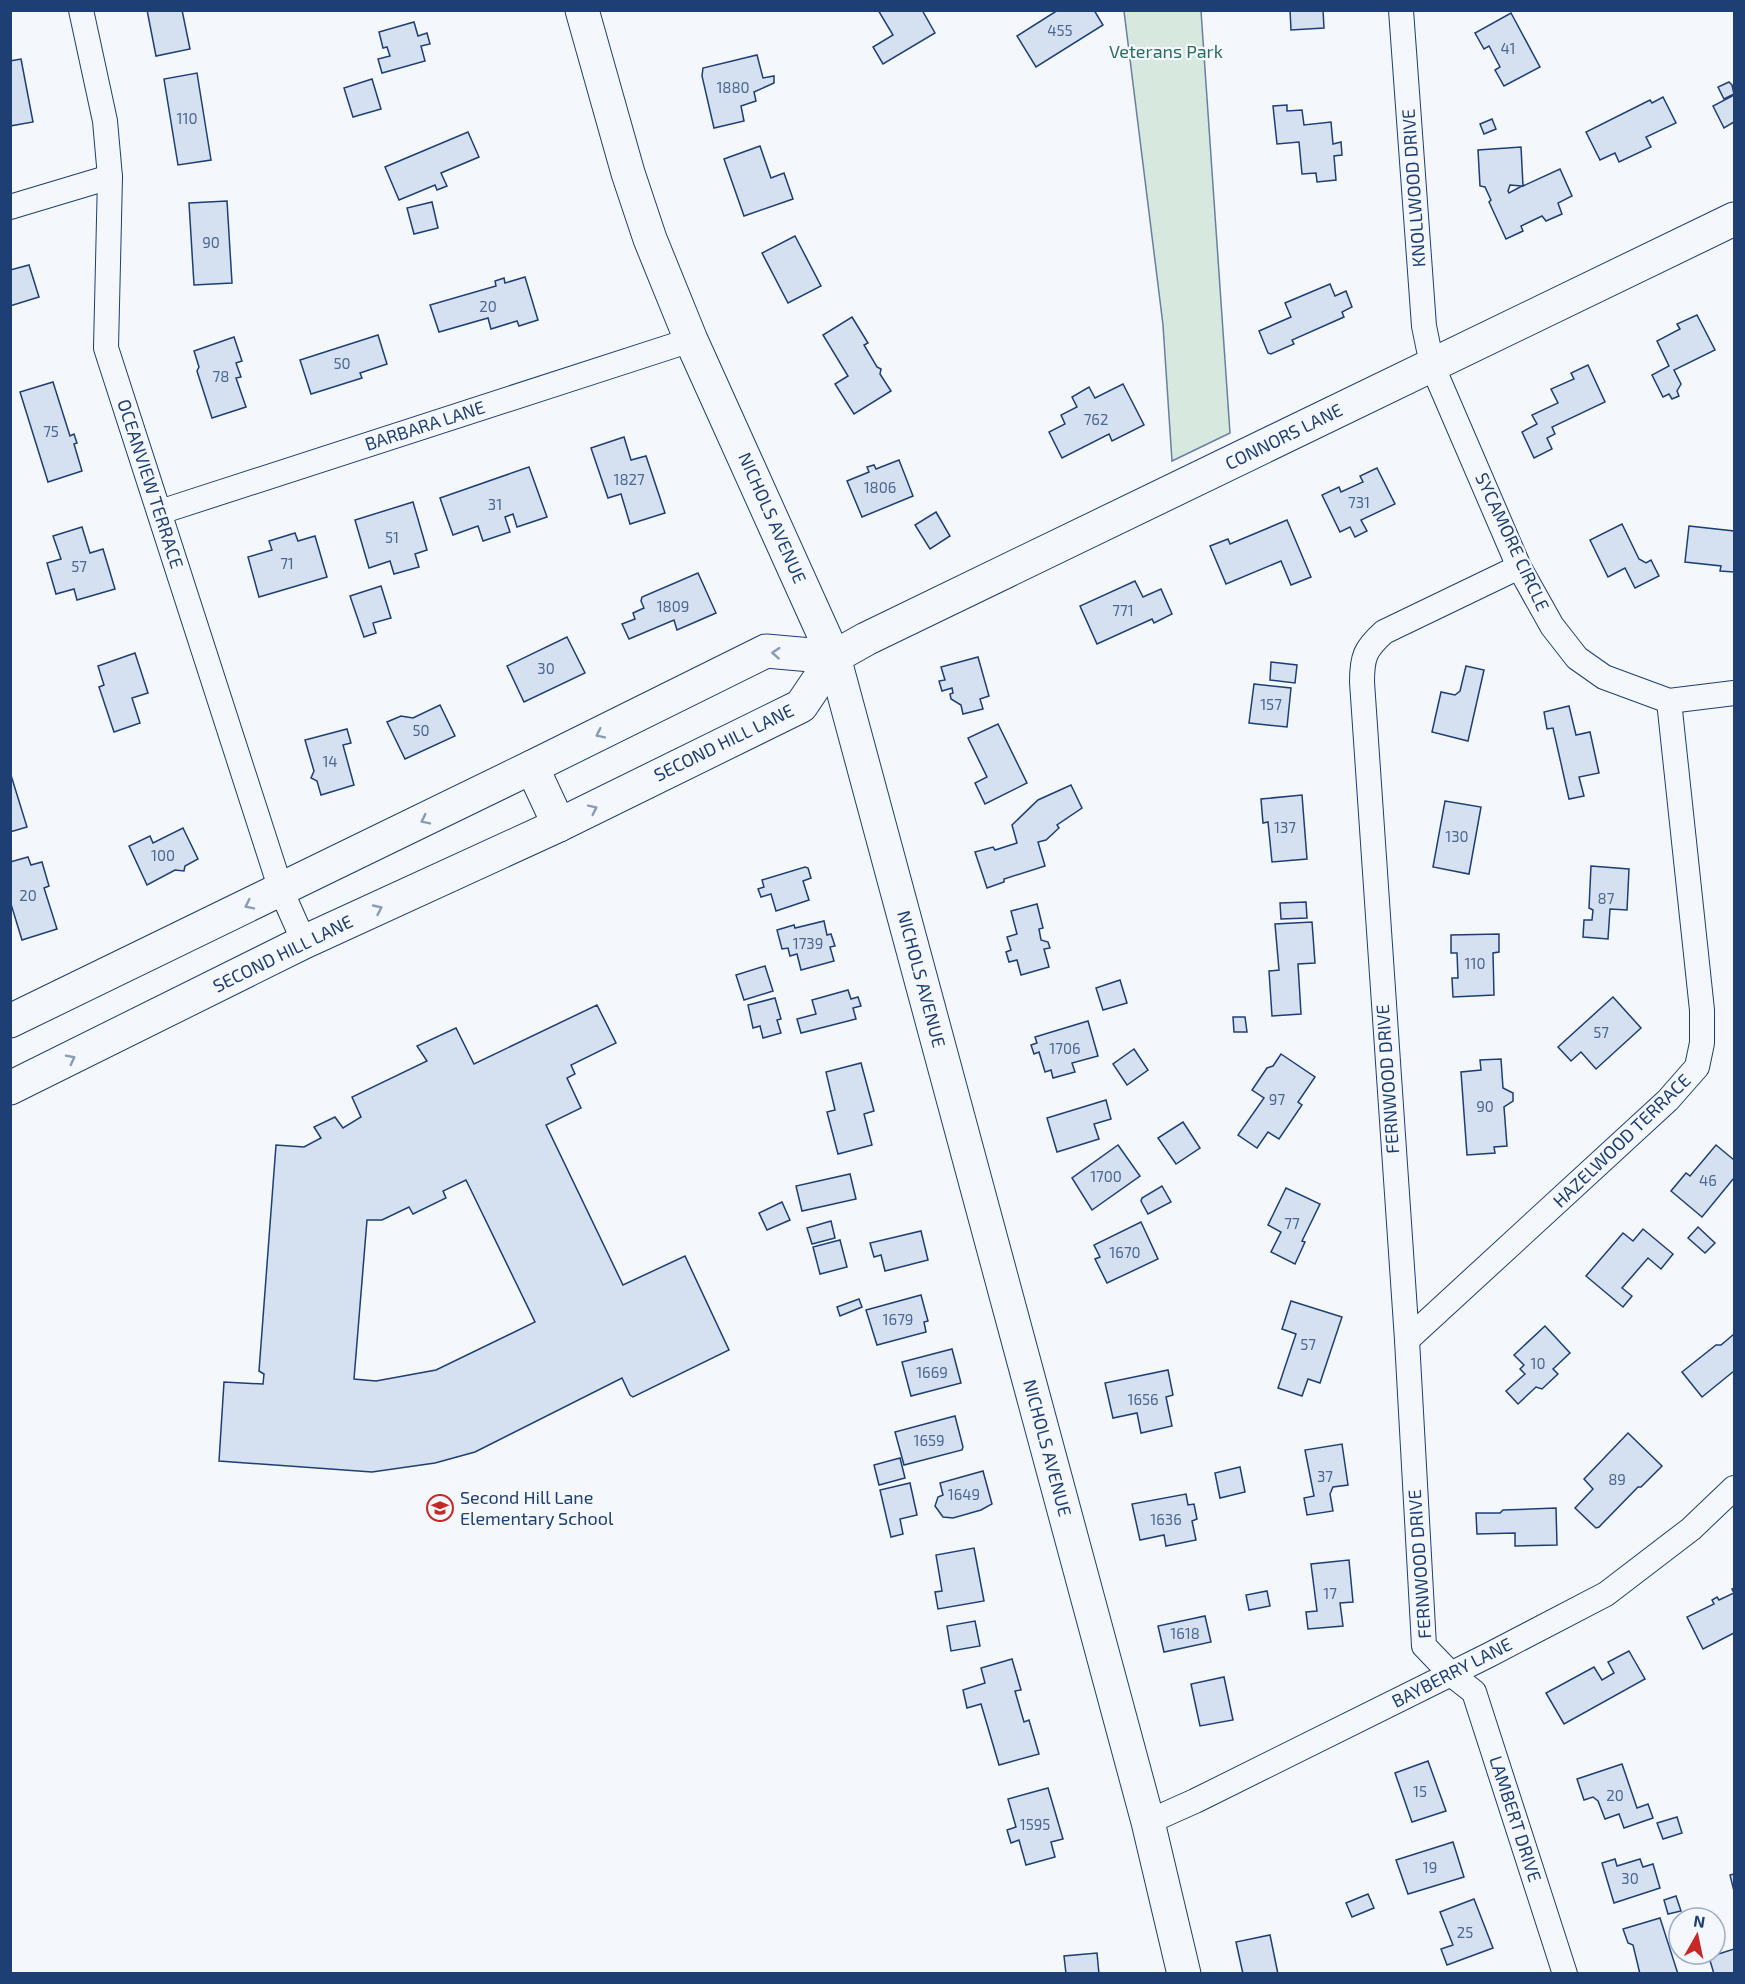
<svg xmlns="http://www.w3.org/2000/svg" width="1745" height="1984" font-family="'Exo 2',sans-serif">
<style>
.green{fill:#d7e8df;stroke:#687fa3;stroke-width:1.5}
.building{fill:#d5e0f0;stroke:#1d3f73;stroke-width:1.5;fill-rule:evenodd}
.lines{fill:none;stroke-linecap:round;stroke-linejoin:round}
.street-casing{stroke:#1d3f73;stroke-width:26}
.secondary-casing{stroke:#1d3f73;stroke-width:35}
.street{stroke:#f4f7fb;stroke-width:24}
.secondary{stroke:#f4f7fb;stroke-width:33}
.oneway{stroke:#889bb7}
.labels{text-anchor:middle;stroke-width:4.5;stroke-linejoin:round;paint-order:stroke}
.number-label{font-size:15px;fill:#4b6792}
.park-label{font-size:18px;fill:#2c6c60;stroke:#f4f7fb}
.street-label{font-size:18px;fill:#1d3f73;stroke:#f4f7fb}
.poi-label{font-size:18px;fill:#1d3f73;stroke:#f4f7fb;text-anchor:start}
</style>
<rect width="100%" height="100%" fill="#f4f7fb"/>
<path class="green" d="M1124,11H1201L1230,433L1172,461L1163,325Z"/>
<g class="building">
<path d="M147,10H182L190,49L156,56Z"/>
<path d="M878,10H922L935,33L883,64L873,47L893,35Z"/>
<path d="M1058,10H1094L1103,25L1036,67L1017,36Z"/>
<path d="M1290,10H1323L1324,28L1291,30Z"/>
<path d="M1511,13L1540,67L1504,86L1495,70L1500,67L1489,46L1484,49L1475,33Z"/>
<path d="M414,22L418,36L427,33L430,44L421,46L425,61L382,73L378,59L390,56L387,47L383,48L379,32Z"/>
<path d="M757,55L763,78L774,76V83L754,92L756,101L741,106L744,121L714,128L702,76L703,68Z"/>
<path d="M21,59L33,122L10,126V61Z"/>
<path d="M197,73L211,160L178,165L164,79Z"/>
<path d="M372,79L381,109L353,117L344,88Z"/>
<path d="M1729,82L1732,85L1734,94L1724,99L1718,87Z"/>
<path d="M1734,95V122L1724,128L1713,106Z"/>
<path d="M1663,97L1676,123L1646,137L1651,147L1619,162L1615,153L1600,160L1586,132L1650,100L1652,103Z"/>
<path d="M1287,105V111L1302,110L1304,125L1331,122L1333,144L1341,142L1342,155L1334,156L1336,180L1317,182L1316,173L1302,174L1299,142L1277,144L1273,106Z"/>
<path d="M1492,119L1496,129L1484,134L1480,124Z"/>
<path d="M468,132L479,157L441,173L447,186L437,190L435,185L399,200L385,167Z"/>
<path d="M760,146L771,178L784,173L793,199L744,216L724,159Z"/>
<path d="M1521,147L1523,186L1560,169L1572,196L1558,203L1562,214L1546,221L1542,216L1521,226L1523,231L1506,239L1489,202L1491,200L1485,187L1480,186L1478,150ZM1510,185L1522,186L1509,193L1508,191Z"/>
<path d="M227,201L232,283L194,285L189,203Z"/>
<path d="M432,202L438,228L414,234L407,208Z"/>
<path d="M795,236L821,286L788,303L762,253Z"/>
<path d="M29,265L39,297L10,306V270Z"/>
<path d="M525,277L538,320L519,326L517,321L491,329L488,318L439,332L430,305L496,286L495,281L504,278L505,283Z"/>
<path d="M1330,284L1335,296L1346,291L1352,307L1342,312L1344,317L1292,340L1294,344L1271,354L1268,353L1259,331L1291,317L1285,303Z"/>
<path d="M1697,315L1715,350L1674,370L1681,384L1677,391L1679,396L1672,399L1669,394L1663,397L1652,375L1669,366L1657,341L1680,329L1677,324Z"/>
<path d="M852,317L868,343L864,345L877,367L881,369L880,374L891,391L854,414L835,384L848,376L823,335Z"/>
<path d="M378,335L387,364L360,373L362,378L311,394L300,360Z"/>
<path d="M234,337L242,361L236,363L241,377L236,378L246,407L212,418L197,371L199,367L194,351Z"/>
<path d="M1588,365L1605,402L1552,427L1555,434L1547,438L1552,449L1534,458L1522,432L1537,424L1532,415L1558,403L1551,389L1574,379L1571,373Z"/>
<path d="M53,382L70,436L74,434L77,443L74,444L82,471L48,482L20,392Z"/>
<path d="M1123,384L1144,425L1112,441L1109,434L1062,458L1049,432L1065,424L1061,415L1077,407L1072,397L1089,387L1095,398Z"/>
<path d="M624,437L631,460L646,456L665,513L630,524L621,494L608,498L591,448Z"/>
<path d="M899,460L913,496L862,517L847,481L869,472L867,467L874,465L876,469Z"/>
<path d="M529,467L547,517L517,527L513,514L505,517L510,532L483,541L478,526L453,535L440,498Z"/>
<path d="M1377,468L1395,504L1361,520L1367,531L1355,537L1350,527L1340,532L1322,495L1339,487L1341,492L1363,482L1360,476Z"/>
<path d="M413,502L427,550L415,554L419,567L394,574L390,561L369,568L355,520Z"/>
<path d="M936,512L950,536L930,549L915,525Z"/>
<path d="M1287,520L1311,577L1291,585L1281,561L1226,584L1210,546L1228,539L1230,544Z"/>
<path d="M1622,524L1639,559L1646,563L1651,560L1659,576L1635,588L1625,568L1608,577L1590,540Z"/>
<path d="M1689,526L1734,531V572L1720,571L1721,566L1685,562Z"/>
<path d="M82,527L90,553L103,549L115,589L77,600L74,589L56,594L47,563L61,559L53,536Z"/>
<path d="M295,533L298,541L315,536L327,577L259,597L248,557L272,550L269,541Z"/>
<path d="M698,573L716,613L677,630L674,620L629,639L622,624L635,619L633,613L644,608L641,601L642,597Z"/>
<path d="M1135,581L1143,597L1161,589L1172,614L1154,623L1152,619L1097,644L1080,606Z"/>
<path d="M381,586L391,618L373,623L376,633L364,637L350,596Z"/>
<path d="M567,637L585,673L524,702L507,666Z"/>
<path d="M135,653L148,693L132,698L140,723L114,732L99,687L104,685L98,666Z"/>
<path d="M978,657L989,696L980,699L983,709L963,714L961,705L951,699L950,694L953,693L952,688L942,691L939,681L945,680L941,667Z"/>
<path d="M1271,662L1297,665L1295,683L1270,680Z"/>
<path d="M1466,666L1484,670L1468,741L1432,732L1441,692L1455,695L1460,691Z"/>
<path d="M1254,684L1291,688L1287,727L1249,723Z"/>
<path d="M440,705L455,736L405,759L387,722L401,716L413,718Z"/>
<path d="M1569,706L1576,735L1590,732L1599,773L1579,777L1584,796L1569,799L1553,728L1547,729L1544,712Z"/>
<path d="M998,724L1027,783L985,804L975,783L987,777L968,738Z"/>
<path d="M347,729L351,743L343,745L354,785L321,795L317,781L311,778L314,771L305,740Z"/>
<path d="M10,772L27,827L10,832Z"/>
<path d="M1071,785L1082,808L1057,825L1059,828L1046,840L1038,842L1045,866L1004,879V882L987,888L975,852L993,847L995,850L1017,843L1012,825L1038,800Z"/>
<path d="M1302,795L1307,859L1272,862L1268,822L1263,823L1261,799Z"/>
<path d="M1445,801L1481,807L1469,874L1433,867Z"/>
<path d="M183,828L198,859L185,866L184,871L175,870L147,885L129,846L150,836L153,843Z"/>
<path d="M28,857L31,865L42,862L49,886L44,888L57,929L22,940L10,901V862Z"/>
<path d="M1591,866L1629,869L1627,910L1610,909L1608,939L1583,937L1584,920H1592L1593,910L1589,908Z"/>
<path d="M805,867L808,868L811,878L803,881L809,900L776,911L771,894L761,897L758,889L764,887L762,880Z"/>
<path d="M1306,902L1307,918L1281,919L1280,903Z"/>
<path d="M1037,904L1043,928L1039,929L1041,940L1048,942L1050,948L1044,949L1049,967L1021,975L1017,960L1009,962L1006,952L1011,950L1007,937L1017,934L1011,911Z"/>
<path d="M824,921L827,935L831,934L835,946L830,947L834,961L801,970L797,954L790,956L788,948L782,949L777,930L794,925L795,928Z"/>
<path d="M1312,922L1315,963L1298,964L1301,1014L1272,1016L1269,971L1279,970L1275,924Z"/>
<path d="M1499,934V952L1493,953L1494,995L1453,997L1452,978H1458L1457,953H1451V935Z"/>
<path d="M765,966L773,991L744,1000L736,975Z"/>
<path d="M1120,980L1127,1003L1103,1010L1096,988Z"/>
<path d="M848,990L851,999L858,997L861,1006L853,1008L856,1019L801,1033L797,1019L816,1014L812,1000Z"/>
<path d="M1613,997L1641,1028L1596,1069L1581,1052L1571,1061L1558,1047Z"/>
<path d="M775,998L781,1019L777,1020L781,1033L763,1038L760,1026L753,1028L748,1005Z"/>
<path d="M597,1005L616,1043L571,1065L575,1074L567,1078L581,1108L546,1125L623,1285L685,1256L729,1350L633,1397L630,1395L622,1378L475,1452L435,1463L372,1472L219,1461L224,1382L263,1384L264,1374L259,1371L276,1145L304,1147L321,1138L314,1127L335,1117L343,1128L361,1117L352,1097L427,1061L417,1046L456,1028L474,1064ZM466,1180L535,1322L436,1370L376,1381L354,1379L367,1220H382L409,1207L413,1214L446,1198L443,1191Z"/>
<path d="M1233,1017H1245L1247,1032H1234Z"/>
<path d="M1088,1021L1098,1056L1072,1063L1075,1072L1053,1078L1051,1070L1045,1072L1039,1052L1034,1054L1031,1045L1037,1043L1035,1037Z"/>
<path d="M1134,1049L1148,1070L1127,1085L1113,1064Z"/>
<path d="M1281,1054L1315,1077L1298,1102L1302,1105L1279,1139L1268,1132L1257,1148L1238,1135L1264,1098L1252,1090L1267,1068L1273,1066Z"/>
<path d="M1501,1059L1503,1088L1513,1093V1101L1504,1107L1507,1146L1494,1147L1495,1153L1467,1155L1461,1072L1481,1070L1480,1060Z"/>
<path d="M861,1063L874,1111L864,1114L872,1145L838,1154L827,1112L835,1110L826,1072Z"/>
<path d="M1106,1100L1111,1119L1094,1124L1099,1139L1057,1152L1047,1118Z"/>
<path d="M1183,1122L1200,1148L1176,1164L1158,1138Z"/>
<path d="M1118,1145L1140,1176L1092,1210L1072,1178Z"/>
<path d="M1716,1145L1734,1160V1178L1702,1217L1671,1191L1686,1173L1690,1176Z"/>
<path d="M850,1174L856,1199L802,1211L796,1186Z"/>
<path d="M1162,1186L1171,1202L1148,1214L1141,1201L1142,1198Z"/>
<path d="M1286,1188L1320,1204L1302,1241L1305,1242L1295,1264L1271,1252L1281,1232L1268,1225Z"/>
<path d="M782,1202L790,1220L767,1230L759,1213Z"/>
<path d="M831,1221L835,1238L812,1244L807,1228Z"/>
<path d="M1141,1222L1158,1259L1107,1283L1095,1259L1100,1257L1094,1245Z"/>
<path d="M1698,1227L1715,1243L1705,1253L1688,1238Z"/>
<path d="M1643,1229L1673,1254L1661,1269L1648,1258L1622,1288L1632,1296L1623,1307L1586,1276L1623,1233L1633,1241Z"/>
<path d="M921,1231L928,1260L885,1271L881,1255L874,1257L870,1243Z"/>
<path d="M840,1240L847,1267L820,1274L813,1247Z"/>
<path d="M921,1295L928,1321L924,1322L926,1332L877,1345L866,1310Z"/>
<path d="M859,1299L862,1307L840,1316L837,1307Z"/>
<path d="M1291,1301L1342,1317L1320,1383L1308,1379L1302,1396L1278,1388L1296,1334L1282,1329Z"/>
<path d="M1545,1326L1570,1353L1553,1369L1558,1374L1542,1389L1536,1387L1518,1404L1506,1391L1525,1374L1520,1369L1524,1365L1514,1355Z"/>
<path d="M1734,1334V1371L1702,1397L1682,1372L1716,1345H1721Z"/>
<path d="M952,1349L961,1383L911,1396L902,1362Z"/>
<path d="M1168,1370L1173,1395L1166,1397L1172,1426L1141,1433L1137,1413L1113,1418L1105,1383Z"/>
<path d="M955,1416L963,1447L962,1450L904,1465L895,1432Z"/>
<path d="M1628,1433L1662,1466L1641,1487H1638L1599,1527L1596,1528L1575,1508L1593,1489L1584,1479Z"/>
<path d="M1342,1444L1348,1485L1333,1487L1330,1494L1333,1511L1307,1515L1304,1498L1314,1496L1305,1450Z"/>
<path d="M900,1458L905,1478L879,1485L874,1465Z"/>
<path d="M1240,1467L1245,1492L1220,1498L1215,1473Z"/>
<path d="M983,1471L992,1504L981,1510L953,1518L943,1517L935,1506L938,1497L943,1495L940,1483Z"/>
<path d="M910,1483L917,1515L900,1519L903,1534L891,1537L880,1490Z"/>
<path d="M1186,1494L1188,1505L1194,1504L1197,1519L1192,1521L1196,1540L1166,1546L1164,1535L1140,1540L1132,1504Z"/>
<path d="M1556,1508L1557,1545L1515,1546V1533L1477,1534L1476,1513H1500L1503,1510Z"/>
<path d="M974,1548L984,1601L938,1609L935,1592L942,1591L936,1555Z"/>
<path d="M1349,1560L1353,1602L1340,1603L1343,1626L1308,1629L1306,1612L1317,1611L1311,1564Z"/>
<path d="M1734,1588V1633L1703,1649L1687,1617L1714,1604L1712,1600L1717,1597L1719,1600L1734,1593L1732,1589Z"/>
<path d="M1267,1591L1270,1606L1249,1610L1246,1595Z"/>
<path d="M1205,1616L1211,1642L1164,1652L1158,1626Z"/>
<path d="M975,1621L980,1646L951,1651L947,1626Z"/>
<path d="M1629,1651L1645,1679L1564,1724L1546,1693L1594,1667L1602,1680L1614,1673L1608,1662Z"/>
<path d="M1012,1659L1021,1690L1015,1691L1024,1722L1029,1720L1039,1754L999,1765L981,1704L967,1708L963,1690L985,1683L981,1668Z"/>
<path d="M1224,1677L1233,1720L1200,1726L1191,1684Z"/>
<path d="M1428,1761L1446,1811L1412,1822L1395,1773Z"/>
<path d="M1622,1764L1637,1808L1648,1804L1653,1818L1624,1828L1619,1814L1605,1819L1598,1801L1593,1797L1584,1800L1577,1779Z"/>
<path d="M1048,1788L1063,1839L1051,1842L1055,1857L1026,1865L1019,1840L1011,1843L1007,1830L1016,1827L1008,1799Z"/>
<path d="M1677,1817L1682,1833L1663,1839L1657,1823Z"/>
<path d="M1453,1842L1464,1877L1408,1894L1396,1860Z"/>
<path d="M1615,1859L1617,1866L1640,1859L1643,1867L1653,1864L1660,1888L1614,1903L1602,1863Z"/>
<path d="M1734,1874V1891L1730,1875Z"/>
<path d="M1368,1894L1374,1908L1352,1917L1346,1903Z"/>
<path d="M1676,1896L1681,1911L1668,1914L1664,1900Z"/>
<path d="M1474,1899L1493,1948L1447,1965L1441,1949L1453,1945L1440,1912Z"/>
<path d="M1660,1918L1678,1974H1640L1633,1945L1628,1943L1623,1929Z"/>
<path d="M1270,1935L1278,1974H1243L1236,1942Z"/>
<path d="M1734,1949V1974H1714L1709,1957Z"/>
<path d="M1097,1953L1099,1974H1066L1064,1956Z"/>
</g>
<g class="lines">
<defs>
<g id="street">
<path d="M81,10L105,121L110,177L106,348L281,890L304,942"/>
<path d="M1401,10L1424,326L1432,365L1519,567L1552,626L1577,658L1604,677L1669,701L1734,693"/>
<path d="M10,207L110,177"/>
<path d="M160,512L691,340"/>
<path d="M1519,567L1384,632C1365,649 1362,657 1362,682L1407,1340L1424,1646L1451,1674L1474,1692L1565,1974"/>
<path d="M1407,1340L1668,1100L1697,1067L1702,1043V1010L1669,701"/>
<path d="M1148,1822L1195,1801L1489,1655L1606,1594L1691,1529L1734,1488"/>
</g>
<g id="secondary">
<path d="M582,10L628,173L650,239L691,340L834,657L1148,1822L1184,1974"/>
<path d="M532,767L559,825"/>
<path d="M10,1021L532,767L766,651L834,657"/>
<path d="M10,1088L304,942L559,825L801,706L834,657L866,639L1734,219"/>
</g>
</defs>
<use href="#street" class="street-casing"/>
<use href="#secondary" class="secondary-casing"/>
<use href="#street" class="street"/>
<use href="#secondary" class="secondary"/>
</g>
<defs><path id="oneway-chevron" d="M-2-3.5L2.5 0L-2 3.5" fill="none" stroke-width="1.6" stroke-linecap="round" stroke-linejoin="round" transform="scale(1.5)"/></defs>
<g class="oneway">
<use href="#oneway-chevron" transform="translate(776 653) rotate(-176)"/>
<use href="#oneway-chevron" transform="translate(600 734) rotate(154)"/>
<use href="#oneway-chevron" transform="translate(593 809) rotate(-26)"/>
<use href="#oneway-chevron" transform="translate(425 820) rotate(154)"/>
<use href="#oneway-chevron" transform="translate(249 905) rotate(154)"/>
<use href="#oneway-chevron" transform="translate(378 909) rotate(-25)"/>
<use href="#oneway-chevron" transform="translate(71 1059) rotate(-27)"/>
</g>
<defs>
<symbol id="school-ring" viewBox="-11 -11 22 22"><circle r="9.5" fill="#f4f7fb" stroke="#c62828" stroke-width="1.5"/><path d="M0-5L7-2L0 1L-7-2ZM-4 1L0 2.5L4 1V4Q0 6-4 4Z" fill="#c62828"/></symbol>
</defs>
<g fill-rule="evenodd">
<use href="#school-ring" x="425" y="1493" width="30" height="30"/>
</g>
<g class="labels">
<g class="number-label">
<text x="1060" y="36">455</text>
<text x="1508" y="54">41</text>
<text x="733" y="93">1880</text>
<text x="187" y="124">110</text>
<text x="211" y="248">90</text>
<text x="488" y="312">20</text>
<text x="342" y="369">50</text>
<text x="221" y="382">78</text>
<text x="1096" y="425">762</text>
<text x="51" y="437">75</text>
<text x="629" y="485">1827</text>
<text x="880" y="493">1806</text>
<text x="1359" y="508">731</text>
<text x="495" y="510">31</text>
<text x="392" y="543">51</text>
<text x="287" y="569">71</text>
<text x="79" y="572">57</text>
<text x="673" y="612">1809</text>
<text x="1123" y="616">771</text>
<text x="546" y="674">30</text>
<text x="1271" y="710">157</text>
<text x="421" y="736">50</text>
<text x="330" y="767">14</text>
<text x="1285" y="833">137</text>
<text x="1457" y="842">130</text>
<text x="163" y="861">100</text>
<text x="28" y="901">20</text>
<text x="1606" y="904">87</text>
<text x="808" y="949">1739</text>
<text x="1475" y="969">110</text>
<text x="1601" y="1038">57</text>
<text x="1065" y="1054">1706</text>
<text x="1277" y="1105">97</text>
<text x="1485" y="1112">90</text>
<text x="1106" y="1182">1700</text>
<text x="1708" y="1186">46</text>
<text x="1292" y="1229">77</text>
<text x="1125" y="1258">1670</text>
<text x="898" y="1325">1679</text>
<text x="1308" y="1350">57</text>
<text x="1538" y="1369">10</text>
<text x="932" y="1378">1669</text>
<text x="1143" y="1405">1656</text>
<text x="929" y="1446">1659</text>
<text x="1325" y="1482">37</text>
<text x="1617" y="1485">89</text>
<text x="964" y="1500">1649</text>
<text x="1166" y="1525">1636</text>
<text x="1330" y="1599">17</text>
<text x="1185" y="1639">1618</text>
<text x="1420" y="1797">15</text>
<text x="1615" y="1801">20</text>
<text x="1035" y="1830">1595</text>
<text x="1430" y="1873">19</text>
<text x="1630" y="1884">30</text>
<text x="1465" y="1938">25</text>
</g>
<g class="park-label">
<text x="1166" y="58">Veterans Park</text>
</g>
<g class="street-label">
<text transform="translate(1414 188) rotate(-94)" y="6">KNOLLWOOD DRIVE</text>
<text transform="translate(425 426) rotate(-18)" y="6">BARBARA LANE</text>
<text transform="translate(1284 437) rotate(-26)" y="6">CONNORS LANE</text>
<text transform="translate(150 484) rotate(72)" y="6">OCEANVIEW TERRACE</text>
<text transform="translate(772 518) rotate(66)" y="6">NICHOLS AVENUE</text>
<text transform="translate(1512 542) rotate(65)" y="6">SYCAMORE CIRCLE</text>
<text transform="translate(724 743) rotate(-26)" y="6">SECOND HILL LANE</text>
<text transform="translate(283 954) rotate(-26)" y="6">SECOND HILL LANE</text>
<text transform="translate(921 979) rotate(75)" y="6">NICHOLS AVENUE</text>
<text transform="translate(1388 1079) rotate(-94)" y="6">FERNWOOD DRIVE</text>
<text transform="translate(1622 1141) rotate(-44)" y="6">HAZELWOOD TERRACE</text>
<text transform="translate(1047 1448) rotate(75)" y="6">NICHOLS AVENUE</text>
<text transform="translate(1420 1564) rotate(-94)" y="6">FERNWOOD DRIVE</text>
<text transform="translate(1452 1673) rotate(-27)" y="6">BAYBERRY LANE</text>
<text transform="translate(1515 1819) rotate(72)" y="6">LAMBERT DRIVE</text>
</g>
<g class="poi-label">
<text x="460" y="1504">Second Hill Lane<tspan x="460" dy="21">Elementary School</tspan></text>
</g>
</g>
<rect width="1745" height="1984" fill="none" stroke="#1d3f73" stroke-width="24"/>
<g transform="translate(1697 1936) rotate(9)"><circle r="28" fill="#f4f7fb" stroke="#9eadc5" stroke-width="1.5"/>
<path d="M0-4.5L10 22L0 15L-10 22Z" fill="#c62828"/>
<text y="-9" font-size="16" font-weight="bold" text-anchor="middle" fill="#1d3f73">N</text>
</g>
</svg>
